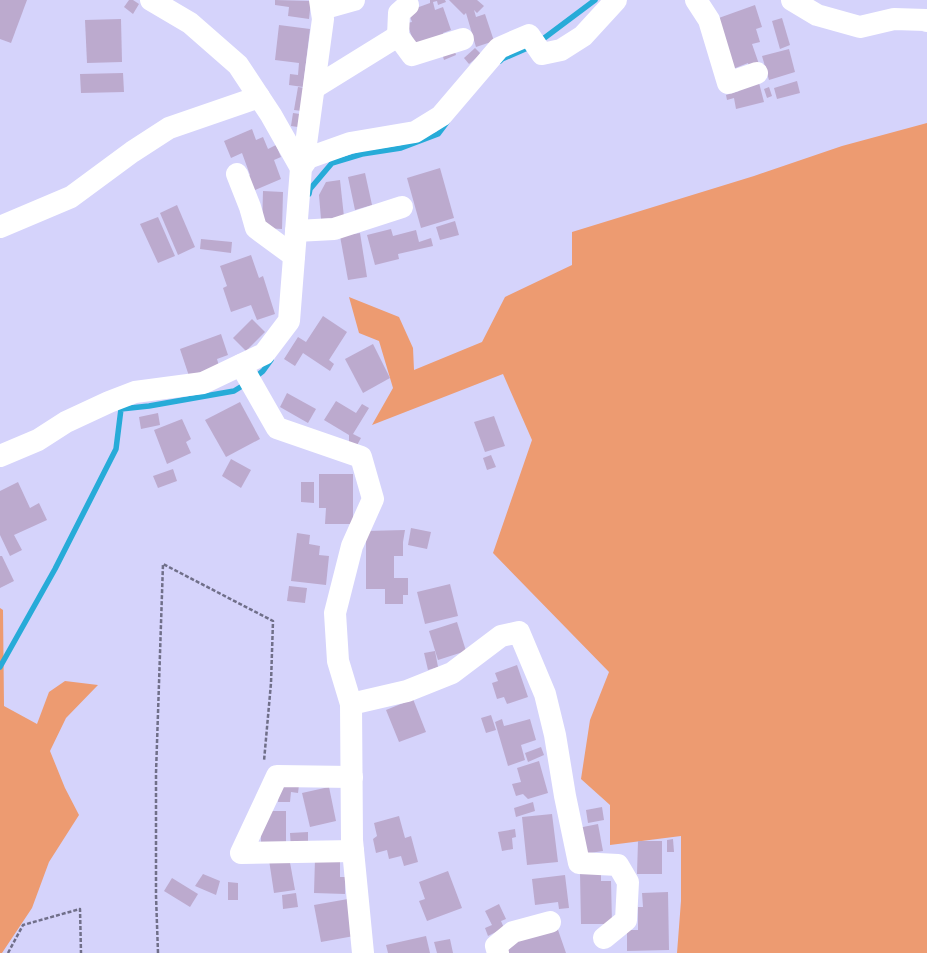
<svg xmlns="http://www.w3.org/2000/svg" width="927" height="953" font-family="Cabin,sans-serif">
<style>
.green{fill:#ed9b71}
.lines{fill:none;stroke-linecap:round;stroke-linejoin:round}
.stream{stroke:#27abd8;stroke-width:5.5}
.building{fill:#bcaace}
.path{stroke:#706f89;stroke-width:2.5;stroke-dasharray:4 2;stroke-linecap:butt}
.street{stroke:#fff;stroke-width:22}
</style>
<rect width="100%" height="100%" fill="#d5d3fb"/>
<g class="green">
<path d="M927,123V953H677L681,901V836L610,845V805L581,779L590,720L609,672L493,553L532,440L503,374L372,425L393,388L379,341L359,333L349,297L399,317L413,348L414,370L482,342L505,297L572,265V232L754,176L842,146Z"/>
<path d="M0,608L3,610L4,706L37,724L49,692L65,681L98,685L66,718L50,751L65,788L79,815L49,862L32,908L2,953H0Z"/>
</g>
<g class="lines">
<g class="stream">
<path d="M539,42L595,0"/>
<path d="M500,61L502,59L532,46"/>
<path d="M309,194L310,189L332,163L362,154L401,148L438,134L447,122"/>
<path d="M254,378L263,371L271,360"/>
<path d="M0,667L55,569L116,449L121,409L149,406L234,391L247,383"/>
</g>
</g>
<g class="building">
<path d="M0,0H27L11,43L0,39Z"/>
<path d="M129,0H133L139,4L133,14L124,7Z"/>
<path d="M275,0L311,1L309,19L288,16L289,7L275,5Z"/>
<path d="M430,0H445L446,2L438,5L437,1L433,2L435,10L443,7L451,30L443,33L445,38L414,43L407,23L412,22L408,11L430,3Z"/>
<path d="M449,0H477L484,6L477,13L474,10L476,17L485,14L494,41L476,47L466,13L464,15Z"/>
<path d="M755,5L762,27L756,29L760,42L752,44L760,67L750,70L748,63L733,69L716,19Z"/>
<path d="M782,18L790,45L780,49L772,21Z"/>
<path d="M121,19L122,62L87,63L85,20Z"/>
<path d="M279,25L310,29L303,87L289,85L290,74L298,75L299,63L275,60Z"/>
<path d="M475,48L481,54L469,64L464,58Z"/>
<path d="M454,49L456,55L444,60L442,53Z"/>
<path d="M789,49L795,72L769,80L762,56Z"/>
<path d="M123,73L124,92L81,93L80,74Z"/>
<path d="M758,79L764,102L736,109L734,98L727,100L726,95L739,91L737,85Z"/>
<path d="M797,81L800,93L777,99L774,88Z"/>
<path d="M298,87L305,88L302,111L294,110Z"/>
<path d="M769,87L772,96L767,98L764,89Z"/>
<path d="M293,113L300,114L298,127L291,126Z"/>
<path d="M252,129L256,140L263,137L268,149L276,145L281,157L274,160L281,179L253,191L244,179L250,175L242,153L231,158L224,141Z"/>
<path d="M440,168L454,218L421,228L407,178Z"/>
<path d="M365,173L372,205L355,210L348,177Z"/>
<path d="M340,180L344,217L321,219L319,195L326,182Z"/>
<path d="M263,191L283,192L282,229L262,228Z"/>
<path d="M177,205L195,247L178,255L160,213Z"/>
<path d="M158,217L175,256L158,263L140,224Z"/>
<path d="M455,221L459,235L440,240L436,227Z"/>
<path d="M391,229L393,236L416,230L419,242L431,238L433,246L398,254L399,259L375,265L367,235Z"/>
<path d="M360,233L367,277L348,280L340,236Z"/>
<path d="M201,239L232,242L231,253L200,249Z"/>
<path d="M251,255L259,278L263,276L275,314L257,320L251,305L231,312L223,288L227,286L220,266Z"/>
<path d="M323,316L347,332L329,360L334,364L330,371L303,353L295,366L284,359L298,337L306,342Z"/>
<path d="M252,319L265,332L246,351L233,338Z"/>
<path d="M221,334L228,355L217,359L219,366L189,376L180,349Z"/>
<path d="M373,344L390,378L363,393L345,359Z"/>
<path d="M287,393L316,409L308,423L280,407Z"/>
<path d="M336,401L356,413L362,404L369,408L353,434L361,438L356,447L349,442V435L324,420Z"/>
<path d="M240,402L260,439L226,457L205,420Z"/>
<path d="M158,413L160,425L141,429L139,417Z"/>
<path d="M494,416L505,446L485,452L474,422Z"/>
<path d="M182,419L191,439L186,442L191,453L167,464L154,430Z"/>
<path d="M491,455L496,467L487,470L483,458Z"/>
<path d="M231,459L251,470L241,488L222,476Z"/>
<path d="M173,469L177,481L158,488L153,476Z"/>
<path d="M319,474H353V524H325L326,508H319Z"/>
<path d="M18,482L30,508L39,503L47,520L14,535L22,550L10,556L0,535V491Z"/>
<path d="M301,482H314V503L301,502Z"/>
<path d="M411,528L431,532L427,549L408,545Z"/>
<path d="M405,530L403,542V556H394V578H408V595H403V604H385V589H366V531Z"/>
<path d="M297,533L310,535L309,544L320,546L319,555L329,556L326,585L291,581Z"/>
<path d="M0,556H2L14,581L0,588Z"/>
<path d="M450,584L458,616L425,624L417,592Z"/>
<path d="M289,586L307,588L305,603L287,601Z"/>
<path d="M457,622L466,651L438,660L429,631Z"/>
<path d="M435,651L438,667L428,670L424,653Z"/>
<path d="M517,665L528,697L507,704L504,697L497,699L492,683L498,681L495,673Z"/>
<path d="M413,699L426,732L399,742L386,710Z"/>
<path d="M491,715L496,730L486,733L481,718Z"/>
<path d="M502,719L504,726L530,719L536,740L521,745L525,760L508,766L495,722Z"/>
<path d="M541,747L544,755L528,762L525,753Z"/>
<path d="M539,761L548,793L528,799L523,794L516,796L512,784L521,782L517,768Z"/>
<path d="M279,784L299,785L298,793L291,792L290,802H278Z"/>
<path d="M329,787L336,821L310,827L302,793Z"/>
<path d="M533,802L535,811L516,817L514,808Z"/>
<path d="M602,807L604,820L588,823L586,810Z"/>
<path d="M261,811H286V848L261,847Z"/>
<path d="M552,814L558,862L527,865L522,817Z"/>
<path d="M399,816L405,838L411,836L418,862L404,866L401,856L389,859L387,850L376,853L373,839L377,836L374,823Z"/>
<path d="M598,824L603,851L583,854L578,828Z"/>
<path d="M515,829L516,837L512,838L513,849L502,851L498,832Z"/>
<path d="M308,832V848L291,849L290,833Z"/>
<path d="M673,839L674,852H667V840Z"/>
<path d="M638,841H662V874H637Z"/>
<path d="M289,857L295,890L274,893L269,860Z"/>
<path d="M315,859L340,860V877H345V894L314,893Z"/>
<path d="M448,871L462,908L427,921L419,901L425,899L419,882Z"/>
<path d="M580,873H601V881H611L612,924H581Z"/>
<path d="M203,874L220,881L216,895L195,886Z"/>
<path d="M565,875L569,908L559,909L558,902L535,905L532,879Z"/>
<path d="M172,878L198,894L190,907L164,891Z"/>
<path d="M228,882L238,883V900H228Z"/>
<path d="M668,892L669,950L627,951V930H638V907H643L642,893Z"/>
<path d="M296,893L298,907L283,909L282,895Z"/>
<path d="M348,899L354,936L321,942L314,905Z"/>
<path d="M499,904L506,919L501,921L504,928L488,936L485,928L492,925L485,911Z"/>
<path d="M557,927L566,953H507L504,946Z"/>
<path d="M426,936L430,953H388L386,945Z"/>
<path d="M450,939L453,953H437L434,942Z"/>
</g>
<g class="lines">
<g class="path">
<path d="M8,953L23,925L80,909L81,953"/>
<path d="M158,953L156,896V773L163,564L273,621L271,683L264,761"/>
</g>
<g class="street">
<path d="M151,0L190,23L238,65L271,115L301,168"/>
<path d="M696,0L709,20L728,83L757,73"/>
<path d="M792,0L817,15L860,27L894,19L926,20L927,21"/>
<path d="M322,9L354,0"/>
<path d="M398,36L399,13L408,5"/>
<path d="M314,88L398,36L412,55L463,39"/>
<path d="M308,158L306,144L323,19L320,0"/>
<path d="M237,174L250,207L256,228L294,256"/>
<path d="M0,227L71,197L132,152L169,128L259,97"/>
<path d="M296,231L334,229L402,207"/>
<path d="M241,365L277,428L361,457L373,499L352,546L335,613L338,661L351,704L352,840L363,953"/>
<path d="M0,456L38,440L66,422L109,402L135,392L203,383L264,354L289,321L301,168L308,158L350,143L415,132L441,116L499,48L529,35L542,54L561,50L583,36L616,0"/>
<path d="M351,704L407,691L452,673L501,636L519,632L545,694L555,735L565,796L579,863L618,865L628,882L626,920L604,938"/>
<path d="M352,777L277,776L241,853L353,851"/>
<path d="M498,953L496,946L513,932L550,922"/>
</g>
</g>
</svg>
